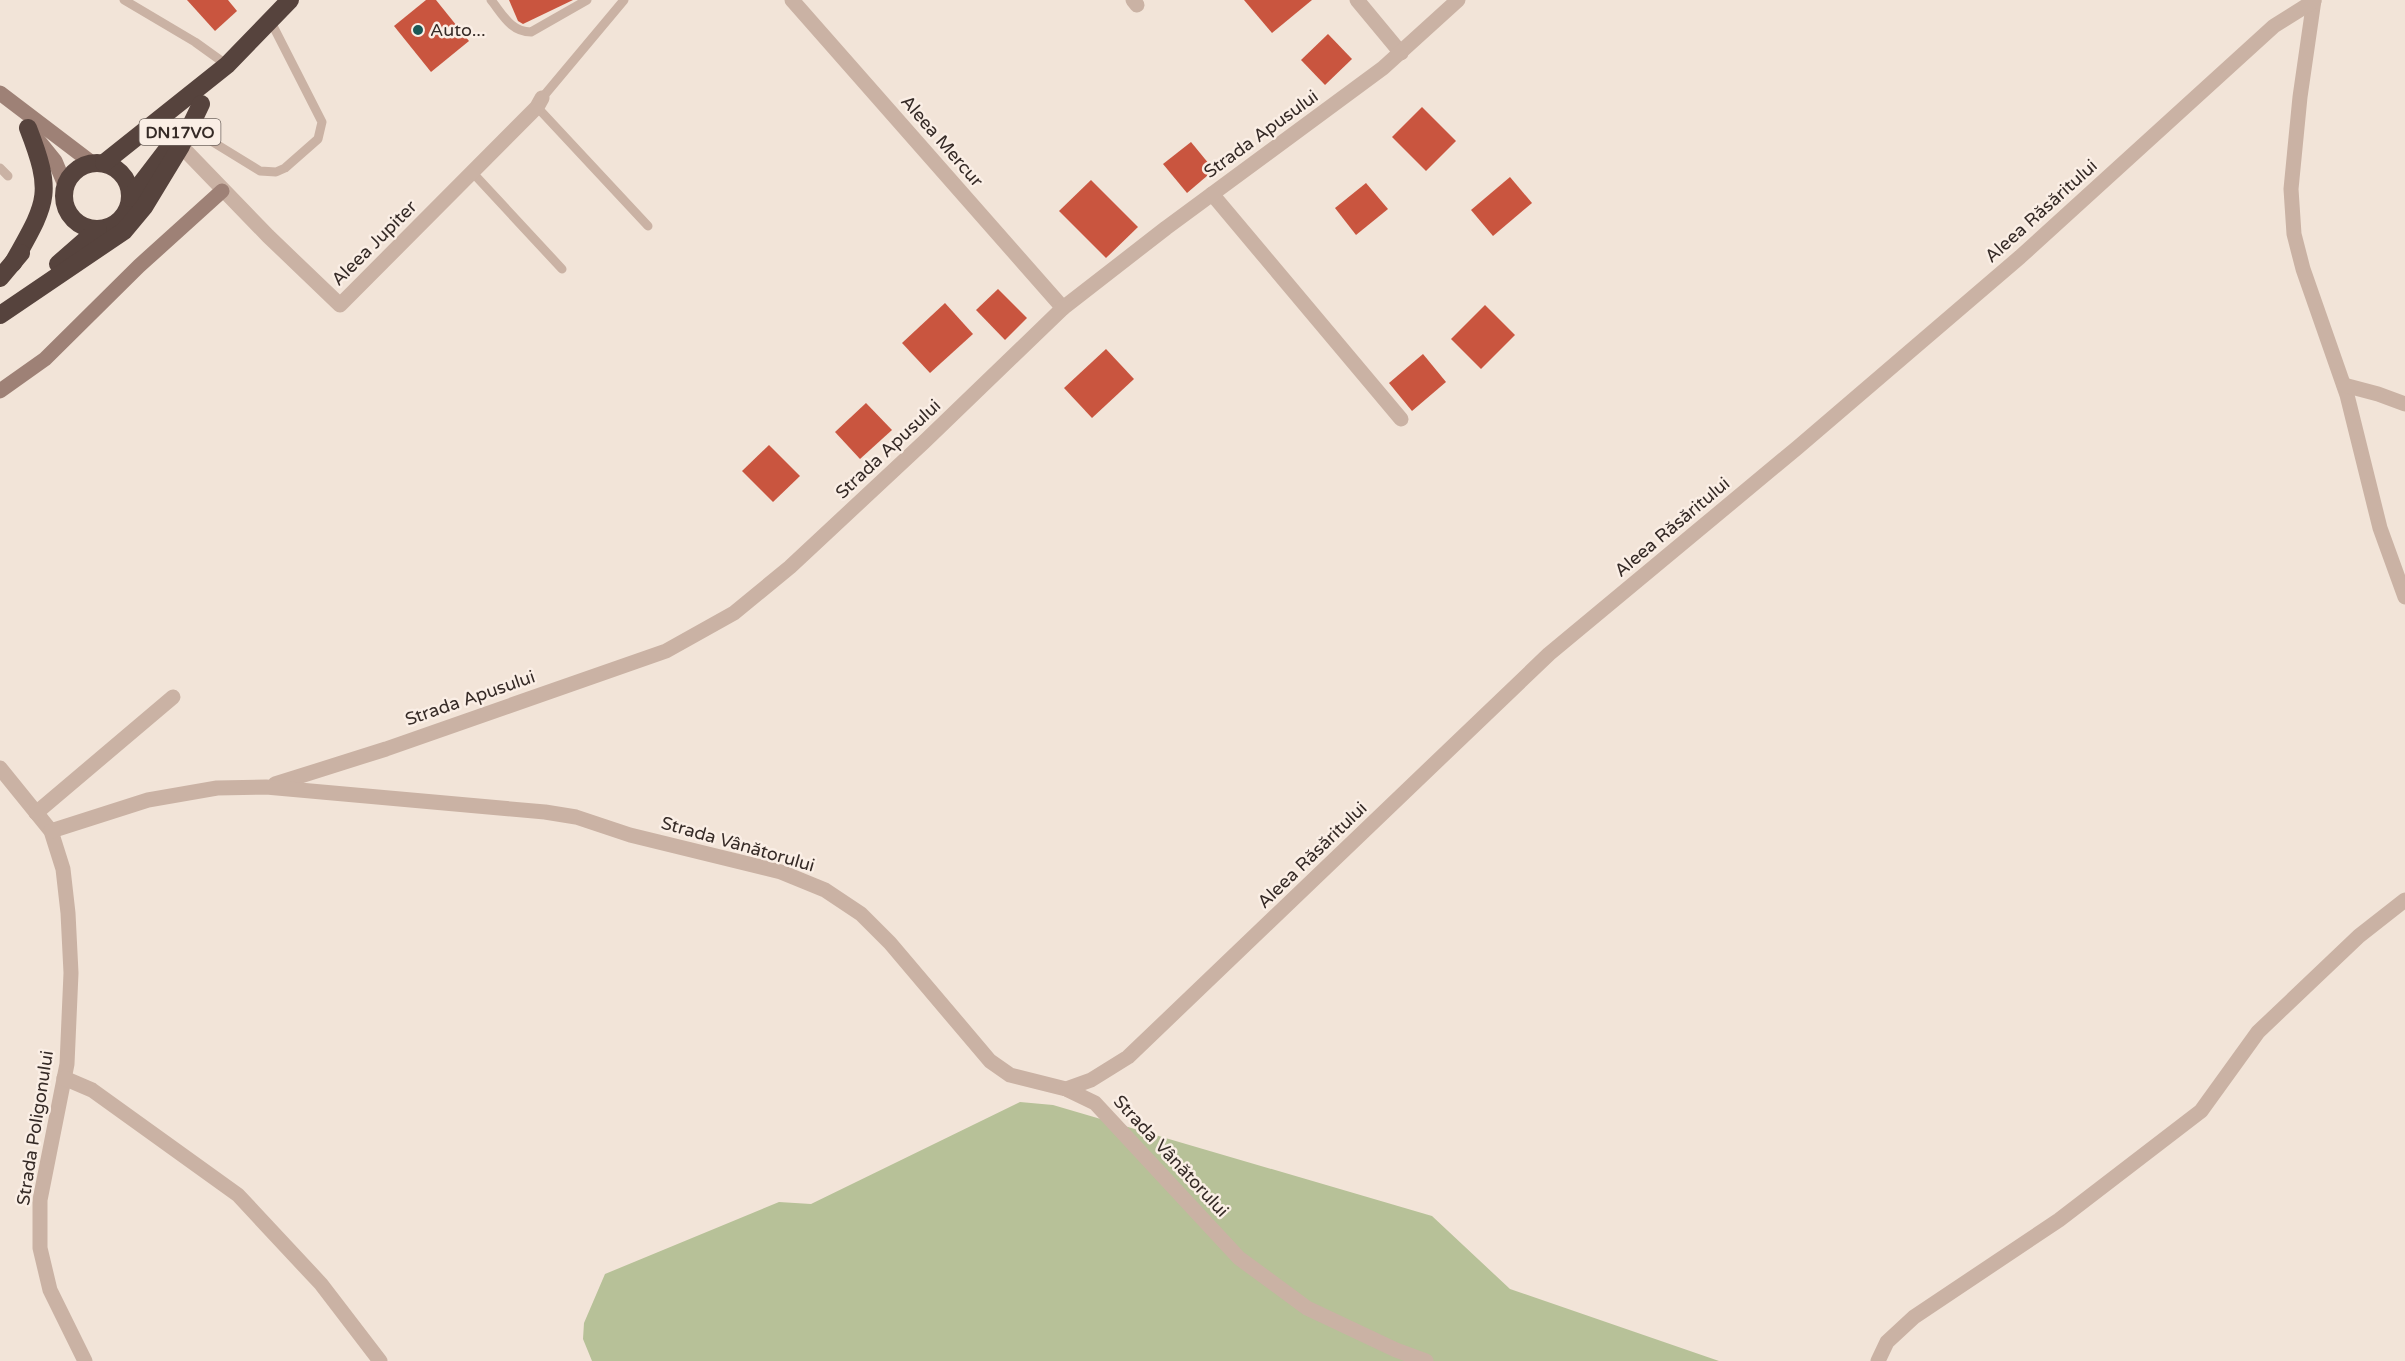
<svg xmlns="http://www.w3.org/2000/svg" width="2405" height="1361" font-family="'Varela Round',sans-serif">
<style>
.green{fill:#b7c198}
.building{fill:#c9553f}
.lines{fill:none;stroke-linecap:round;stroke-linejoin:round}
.lane{stroke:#cab2a4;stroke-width:9}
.street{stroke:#cab2a4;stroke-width:15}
.secondary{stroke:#9e8176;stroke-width:15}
.highway{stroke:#56433d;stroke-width:18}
.poi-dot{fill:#1b5856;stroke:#faeee5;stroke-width:2}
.labels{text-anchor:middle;stroke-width:5;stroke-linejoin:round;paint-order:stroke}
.shield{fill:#faeee5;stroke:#70655f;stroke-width:1.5}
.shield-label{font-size:16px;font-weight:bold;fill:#352a26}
.poi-label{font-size:18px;fill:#352a26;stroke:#faeee5;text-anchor:start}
.street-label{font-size:18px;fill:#352a26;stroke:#faeee5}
</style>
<rect width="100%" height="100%" fill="#f2e4d8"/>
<path class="green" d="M1020,1102L1053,1105L1432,1216L1510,1289L1719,1361H592L583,1339L584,1323L605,1274L779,1202L811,1204Z"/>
<g class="building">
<path d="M187,0H228L237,11L215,31Z"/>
<path d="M426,0H436L469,41L431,72L394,26Z"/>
<path d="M509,0H573L523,24L518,21Z"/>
<path d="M1244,0H1312L1272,33Z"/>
<path d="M1328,34L1352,59L1325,85L1301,60Z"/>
<path d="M1422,107L1456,141L1426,171L1392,137Z"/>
<path d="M1191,142L1214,170L1187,193L1163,164Z"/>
<path d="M1510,177L1532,203L1493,236L1471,210Z"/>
<path d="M1091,180L1138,227L1106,258L1059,211Z"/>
<path d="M1366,183L1388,209L1356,235L1335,208Z"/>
<path d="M998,289L1027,318L1005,340L976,310Z"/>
<path d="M945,303L973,334L930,373L902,343Z"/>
<path d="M1485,305L1515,335L1481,369L1451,339Z"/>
<path d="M1106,349L1134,379L1092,418L1064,388Z"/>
<path d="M1423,354L1446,382L1412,411L1389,383Z"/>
<path d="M866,403L892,430L860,459L835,432Z"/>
<path d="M769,445L800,476L773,502L742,471Z"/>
</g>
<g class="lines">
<g class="lane">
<path d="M124,0L195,42L227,65"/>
<path d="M491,0C503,15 511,32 531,32L587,0"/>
<path d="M542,98L624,0"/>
<path d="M537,107L648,226"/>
<path d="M190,128L260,171L276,172L285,168L318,139L322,122L270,20"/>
<path d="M0,168L8,176"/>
<path d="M472,172L562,269"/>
</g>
<g class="street">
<path d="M792,0L1063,308"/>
<path d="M1133,0L1137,5"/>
<path d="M1357,0L1401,53"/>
<path d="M2314,0L2300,97L2291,189L2294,234L2303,269L2347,395L2380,528L2405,597"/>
<path d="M181,146L268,236L340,305L537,107L542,98"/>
<path d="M1212,194L1401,419"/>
<path d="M2344,385L2378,394L2405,404"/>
<path d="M0,768L51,831L63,869L68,913L71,973L67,1064L40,1200V1248L50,1290L85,1361"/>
<path d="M275,784L386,749L666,651L734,613L790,567L924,442L1063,308L1166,228L1383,68L1458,0"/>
<path d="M36,813L173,697"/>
<path d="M51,831L148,800L217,788L266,787L545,812L576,817L630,835L781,872L825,890L861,914L890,943L990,1061L1010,1075L1066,1089L1095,1103L1239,1258L1307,1308L1396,1350L1426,1361"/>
<path d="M64,1078L92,1090L238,1195L321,1284L380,1361"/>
<path d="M1066,1089L1091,1080L1128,1057L1549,654L1797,448L2020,257L2274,26L2314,1"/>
<path d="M1878,1361L1887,1342L1914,1317L2059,1220L2201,1111L2258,1032L2359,936L2405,900"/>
</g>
<g class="secondary">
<path d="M0,93L92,163"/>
<path d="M34,135L55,161L65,185"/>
<path d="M0,391L45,359L139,266L222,191"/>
</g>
<g class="highway">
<circle cx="97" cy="196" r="33"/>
<path d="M104,163L227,65L290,0"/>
<path d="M130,198L169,147"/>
<path d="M13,263C47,202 54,195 28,128"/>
<path d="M58,264L98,229"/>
<path d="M0,278L21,253"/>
<path d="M0,315L124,231L144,207L181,146L201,104"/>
</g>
</g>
<circle class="poi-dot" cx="418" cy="30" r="6"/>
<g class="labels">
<rect class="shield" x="139.5" y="119" width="81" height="26" rx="4.5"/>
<g class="shield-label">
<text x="180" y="138">DN17VO</text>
</g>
<g class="poi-label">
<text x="430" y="36">Auto...</text>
</g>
<g class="street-label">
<text transform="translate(1261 134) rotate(-36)" y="6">Strada Apusului</text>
<text transform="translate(942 141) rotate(49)" y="6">Aleea Mercur</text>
<text transform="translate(2041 211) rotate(-42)" y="6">Aleea Răsăritului</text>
<text transform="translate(374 243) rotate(-45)" y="6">Aleea Jupiter</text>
<text transform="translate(888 449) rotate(-43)" y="6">Strada Apusului</text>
<text transform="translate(1672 527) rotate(-40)" y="6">Aleea Răsăritului</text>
<text transform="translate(470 698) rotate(-19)" y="6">Strada Apusului</text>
<text transform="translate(738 844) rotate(16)" y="6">Strada Vânătorului</text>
<text transform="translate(1312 855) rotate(-44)" y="6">Aleea Răsăritului</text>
<text transform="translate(35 1128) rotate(-81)" y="6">Strada Poligonului</text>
<text transform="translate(1171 1156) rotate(47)" y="6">Strada Vânătorului</text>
</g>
</g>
</svg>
